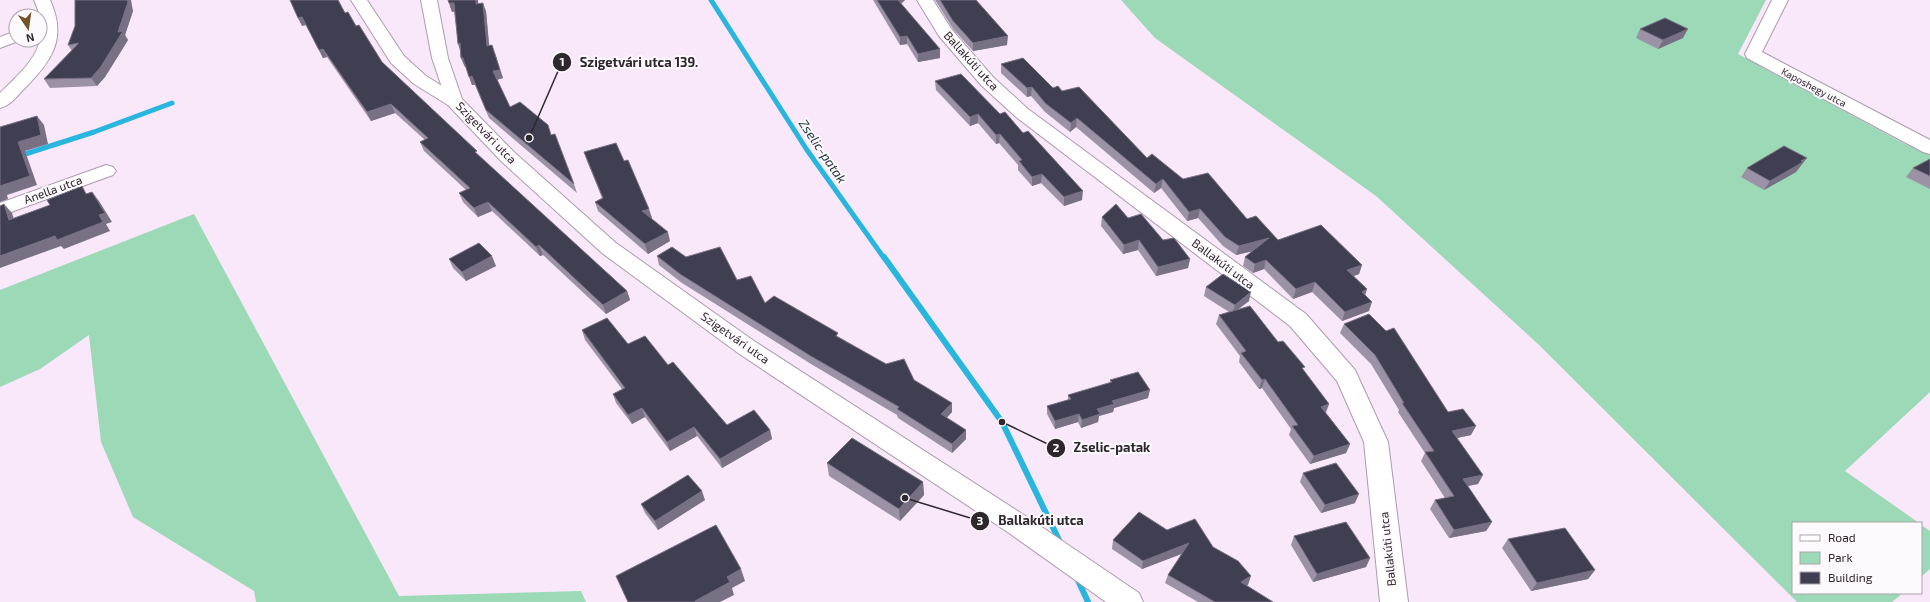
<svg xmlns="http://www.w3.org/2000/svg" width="1930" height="602" font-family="'Exo 2',sans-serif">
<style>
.green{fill:#9bd9b7}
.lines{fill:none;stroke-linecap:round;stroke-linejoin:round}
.stream-far1{stroke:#28b6de;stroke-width:5}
.stream{stroke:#28b6de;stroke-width:6}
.minor-casing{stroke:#ac9bae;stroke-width:2}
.tertiary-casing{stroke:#ac9bae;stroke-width:2}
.minor{fill:#fff;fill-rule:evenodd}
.tertiary{fill:#fff;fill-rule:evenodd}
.wall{fill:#9c92a6}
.shaded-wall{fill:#787184}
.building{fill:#403e51;stroke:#787184}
.labels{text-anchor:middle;stroke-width:4;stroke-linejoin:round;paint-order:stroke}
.far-street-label{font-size:10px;fill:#2e272e;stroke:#fdf9fd}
.street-label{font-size:12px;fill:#2e272e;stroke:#fdf9fd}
.water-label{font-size:13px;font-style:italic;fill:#1e343b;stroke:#fdf9fd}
.leader{fill:none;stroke:#2e272e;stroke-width:1.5}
.callout-dot{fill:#2e272e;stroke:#fdf9fd;stroke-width:1.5}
.mark-label{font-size:12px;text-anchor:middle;font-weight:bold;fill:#fff}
.callout-label{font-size:13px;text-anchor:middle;font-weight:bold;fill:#2e272e;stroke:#fdf9fd;stroke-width:4;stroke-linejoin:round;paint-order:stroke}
</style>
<rect width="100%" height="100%" fill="#f9e7fa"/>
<g class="green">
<path d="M1121,0H1766L1738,54L1905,144L1930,155V392L1845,471L1919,523H1793V593H1903L1892,602H1797L1538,344L1376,196L1155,38Z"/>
<path d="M194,214L399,596L581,591L586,602H256L254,591L133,517L101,442L89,335L40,369L0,387V290Z"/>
<path d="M1921,525L1930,531V569L1921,577Z"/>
</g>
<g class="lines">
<g class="stream-far1">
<path d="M711,0L807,150L884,258"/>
<path d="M19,156L94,132L172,103"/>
</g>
<g class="stream">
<path d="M884,257L1002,422L1061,544"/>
<path d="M1076,576L1088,602"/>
</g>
<defs>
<g id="minor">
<path d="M34,0H50C68,39 51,62 24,89C16,97 10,106 0,108V93C30,64 54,43 34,0Z"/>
<path d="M351,0H367L404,56L426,76L460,97L463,101L460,105L454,106L448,105L414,84L391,63Z"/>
<path d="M917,0H933L952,30L993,77L1028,109L1306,314L1355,370L1388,442L1408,602H1380L1364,442L1337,381L1290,326L1016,117L981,85L939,36Z"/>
<path d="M1772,0H1788L1762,52L1930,140V154L1923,152L1747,58L1745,54Z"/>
<path d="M16,31V40H21L0,48V37Z"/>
<path d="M106,165L113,167L116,171L113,175L0,216V203Z"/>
</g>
<path id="tertiary" d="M421,0H437L448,58L462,99L515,153L616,243L754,341L1027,517L1139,593L1143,602H1106L1009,533L738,353L602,253L501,161L448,105L432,58Z"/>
</defs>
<use href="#minor" class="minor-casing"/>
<use href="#tertiary" class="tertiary-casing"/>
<use href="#minor" class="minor"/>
<use href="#tertiary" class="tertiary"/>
</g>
<g class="wall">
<path d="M448,0H478V4L486,11L489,46L503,78L497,80L510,107L551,135L574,184L577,193L489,118L475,85H472L466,66L465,67L461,58L454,11L452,12Z"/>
<path d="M873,0H905L901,4L940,58L918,62L907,44L900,45Z"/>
<path d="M935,0H976L1007,45L973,51L953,29Z"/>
<path d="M133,11L125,35L128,40L105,77L97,86L50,88L44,79L72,51L68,45Z"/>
<path d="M345,13L382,62L479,156L627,291L630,300L606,314L543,255L540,256L492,211L478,217L463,202L459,193L466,190L424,151L420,142L425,140L395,113L371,121L327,57L323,58L306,25L302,26Z"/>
<path d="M1640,29L1683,38L1658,49L1636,38Z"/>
<path d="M1001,64L1053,88L1062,91L1147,158L1183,179L1247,219L1278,240L1362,265L1359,274L1353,276L1367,289L1365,295L1369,311L1342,321L1312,292L1293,299L1264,269L1253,273L1243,266L1245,257L1252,251L1236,255L1223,246L1198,218L1187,221L1161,188L1154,193L1076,127L1070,132L1045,112L1031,96L1027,97L1001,73Z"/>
<path d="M935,81L1000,114L1023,133L1082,200L1064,206L1041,183L1032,186L1018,170V165L999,143L996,144L978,123L970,126L936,90Z"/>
<path d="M584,152L624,161L652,218L651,219L670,241L648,254L598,211L595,202L602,198L587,161Z"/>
<path d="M1930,159V189L1906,177L1913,168Z"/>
<path d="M1800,167L1799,168L1796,172L1764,190L1741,177L1747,168Z"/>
<path d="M1102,217L1128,218L1163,240L1190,259L1188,268L1156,276L1138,250L1123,254L1101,226Z"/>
<path d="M657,256L686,257L737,280L765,303L839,337L914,380L952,412L946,418L966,439L952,453L898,418L897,415L811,364L682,283L659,265Z"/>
<path d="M449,259L496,266L466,281L453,268Z"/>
<path d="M1206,287L1249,301L1238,309L1278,342L1304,371L1329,404L1326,413L1350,444L1346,453L1310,464L1289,435L1291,429L1262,388L1259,389L1239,362L1240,356L1216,324L1219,315L1229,312L1204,296Z"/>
<path d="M1344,324L1448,412L1471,435L1457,438L1478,484L1467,486L1492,522L1486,531L1449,538L1430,509L1435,500L1445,498L1421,461L1425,453L1398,412L1399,410L1371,364L1340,333Z"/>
<path d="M582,330L628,344L668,365L727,425L770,430L772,439L722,468L697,436L670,451L645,417L632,424L616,403L613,394L622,389L585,340Z"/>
<path d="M1110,380L1148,398L1114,408L1113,412L1099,416L1098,422L1081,428L1078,422L1055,429L1047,414V406L1068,400V395L1110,383Z"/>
<path d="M827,463L923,482L924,495L900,521L829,476Z"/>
<path d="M1303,473L1355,503L1321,513L1300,482Z"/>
<path d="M705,500L658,530L645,513L641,504Z"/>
<path d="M1167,530L1213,547L1248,585H1246L1273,602H1198L1165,583L1168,575L1182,553L1142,569L1112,549L1113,540Z"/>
<path d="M1294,536L1370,558L1366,567L1313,582L1291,545Z"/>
<path d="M1508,539L1595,570L1588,579L1531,591L1502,548Z"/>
</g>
<g class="shaded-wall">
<path d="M127,0H131L133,11L125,35L128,40L105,77L97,86L91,78L118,32Z"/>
<path d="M476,0H478L479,12L476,4Z"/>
<path d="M897,0H905L897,7Z"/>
<path d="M449,3H454L457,11L452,12Z"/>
<path d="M483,3L486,11L490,54L487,46Z"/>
<path d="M302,17L306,25L302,26L298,18Z"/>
<path d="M1688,29L1683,38L1658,49L1663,40Z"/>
<path d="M907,36V44L900,45V37Z"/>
<path d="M1008,36L1007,45L973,51V43Z"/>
<path d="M460,43L461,52L458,44Z"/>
<path d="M323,49L327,57L323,58L319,50Z"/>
<path d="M940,49V58L918,62V54Z"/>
<path d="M495,53L503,78L496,80L493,71Z"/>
<path d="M461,58H463L467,66L465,67Z"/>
<path d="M472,76L475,85H472L469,77Z"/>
<path d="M1032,87L1031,96L1027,97V88Z"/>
<path d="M391,104L395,113L371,121L367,112Z"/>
<path d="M978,114V123L970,126V117Z"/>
<path d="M37,116L44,125L48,144L25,151L37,185L7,195L8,199L0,202V186L18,142Z"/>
<path d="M1077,118L1076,127L1070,132L1071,123Z"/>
<path d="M1000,134L999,143L996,144V135Z"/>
<path d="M1807,158L1796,172L1764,190L1770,181Z"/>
<path d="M1042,174L1041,183L1032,186V177Z"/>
<path d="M1163,179L1161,188L1154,193L1156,184Z"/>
<path d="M1083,191L1082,200L1064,206V197Z"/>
<path d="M92,192L99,201L112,222L106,224L110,231L64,249L61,246L0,268V256L55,236L99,215Z"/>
<path d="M488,202L492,211L478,217L474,208Z"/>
<path d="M4,204L12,213L17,229L9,220Z"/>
<path d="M649,209L652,218L645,221L642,211Z"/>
<path d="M1200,209L1198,218L1187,221L1189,212Z"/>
<path d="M668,232L670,241L648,254L645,244Z"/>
<path d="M1269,238L1267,248L1236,255L1239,246Z"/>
<path d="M1139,240L1138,250L1123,254L1124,245Z"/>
<path d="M539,245L543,255L540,256L536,247Z"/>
<path d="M492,256L496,266L466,281L462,272Z"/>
<path d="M1190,259L1188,268L1156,276L1158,267Z"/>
<path d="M1266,260L1264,269L1253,273L1255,264Z"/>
<path d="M1362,265L1359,274L1344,280L1347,270Z"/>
<path d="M1315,282L1312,292L1293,299L1296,289Z"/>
<path d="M1367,289L1364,299L1362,292Z"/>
<path d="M627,291L630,300L606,314L603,305Z"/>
<path d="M1251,292L1249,301L1232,314L1235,305Z"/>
<path d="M1372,302L1369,311L1342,321L1345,312Z"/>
<path d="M1265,379L1262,388L1259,389L1262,380Z"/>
<path d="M1150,390L1148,398L1114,408L1113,412L1099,416L1098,422L1081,428L1082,420L1097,409L1112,401Z"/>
<path d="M952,403V412L941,424V414Z"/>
<path d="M1329,404L1325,413L1321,407Z"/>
<path d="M642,408L645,417L632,424L628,415Z"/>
<path d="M1079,414L1078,422L1055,429V421Z"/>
<path d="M1476,426L1471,435L1447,440L1452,431Z"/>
<path d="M694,427L697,436L670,451L667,442Z"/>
<path d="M770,430L772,439L722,468L720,459Z"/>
<path d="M966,430V439L952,453V444Z"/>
<path d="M1350,444L1346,453L1310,464L1314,456Z"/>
<path d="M1483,475L1478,484L1458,488L1463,479Z"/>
<path d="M923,482L924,495L900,521L899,509Z"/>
<path d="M702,491L705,500L658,530L655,521Z"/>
<path d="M1359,494L1355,503L1321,513L1325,505Z"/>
<path d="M1492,522L1486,531L1449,538L1454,530Z"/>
<path d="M1189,543L1187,552L1142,569L1143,561Z"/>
<path d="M1370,558L1366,567L1313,582L1317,574Z"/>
<path d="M741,569L745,581L732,588L734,595L720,602H696L695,601L727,577Z"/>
<path d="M1595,570L1588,579L1531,591L1537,583Z"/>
<path d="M1251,576L1248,585L1238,590L1241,582Z"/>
</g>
<g class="building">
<path d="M75,0H127L128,2L118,32L123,31L100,68L91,78L44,79L79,43L68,45L75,26Z"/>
<path d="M290,0H338L345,13L348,12L356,26L359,25L382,62L477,151L475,152L627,291L603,305L539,245L536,247L488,202L474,208L459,193L470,188L420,142L428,138L391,104L367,112L323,49L319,50L302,17L298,18Z"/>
<path d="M448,0H476V4L483,3L487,46L492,45L500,70L493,71L510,107L520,102L548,125L551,135L555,134L574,184L486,110L472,76L469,77L463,58H461L460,43L458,44L454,3H449Z"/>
<path d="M877,0H898L940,49L918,54L907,36L900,37Z"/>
<path d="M940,0H976L1008,36L973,43L953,21Z"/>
<path d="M1665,18L1688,29L1663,40L1640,29Z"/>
<path d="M1023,58L1053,88L1058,86L1062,91L1079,87L1147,158L1152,154L1183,179L1208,173L1247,219L1256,216L1278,240L1321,225L1362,265L1347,270L1367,289L1362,292L1372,302L1345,312L1315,282L1296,289L1266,260L1255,264L1245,257L1269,238L1239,246L1225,237L1200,209L1189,212L1163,179L1156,184L1077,118L1071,123L1045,103L1032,87L1027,88L1001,64Z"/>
<path d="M961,74L1000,114L1005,112L1023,133L1028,131L1083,191L1064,197L1042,174L1032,177L1019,161L1022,160L1000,134L996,135L978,114L970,117L935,81Z"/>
<path d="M37,116L41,135L18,142L30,176L0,186V127Z"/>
<path d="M616,143L624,161L628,160L649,209L642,211L668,232L645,244L595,202L603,198L584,152Z"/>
<path d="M1784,146L1807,158L1801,161L1803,162L1770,181L1747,168Z"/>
<path d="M1930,159V176L1913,168Z"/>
<path d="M82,186L86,194L92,192L105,213L99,215L103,222L57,240L55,236L0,256V206L4,204L9,220L50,205L47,200Z"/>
<path d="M1116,204L1128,218L1141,214L1163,240L1174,238L1190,259L1158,267L1139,240L1124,245L1102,217Z"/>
<path d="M479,243L492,256L462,272L449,259Z"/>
<path d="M672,247L686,257L720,247L737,280L751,276L765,303L774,296L838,333L836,336L886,364L904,359L914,380L952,403L941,414L966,430L952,444L897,409L899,407L809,355L680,274L657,256Z"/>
<path d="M1223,274L1251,292L1235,305L1206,287Z"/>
<path d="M1250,306L1278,342L1283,341L1305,367L1302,368L1329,404L1321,407L1350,444L1314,456L1292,426L1298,425L1265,379L1262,380L1241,353L1246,351L1219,315Z"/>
<path d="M1369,314L1386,331L1394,328L1448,412L1463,409L1476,426L1452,431L1483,475L1463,479L1492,522L1454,530L1435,500L1454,496L1425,452L1434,451L1402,403H1404L1375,355L1344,324Z"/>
<path d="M607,318L628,344L645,336L668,365L673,362L727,425L754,410L770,430L720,459L694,427L667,442L642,408L628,415L613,394L625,388L582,330Z"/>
<path d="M1138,372L1150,390L1112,401L1114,404L1097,409L1100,414L1082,420L1079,414L1055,421L1047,406L1071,399L1068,395L1112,382L1110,380Z"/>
<path d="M852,438L923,482L899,509L827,463Z"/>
<path d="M1336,463L1359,494L1325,505L1303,473Z"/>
<path d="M688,475L702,491L655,521L641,504Z"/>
<path d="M1139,512L1167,530L1195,519L1213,547L1238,561L1251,576L1241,582L1273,602H1215L1168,575L1189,543L1143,561L1113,540Z"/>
<path d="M1346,522L1370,558L1317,574L1294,536Z"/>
<path d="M716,525L741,569L727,577L730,582L695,601L696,602H628L616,576Z"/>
<path d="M1565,528L1595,570L1537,583L1508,539Z"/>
</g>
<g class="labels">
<g class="far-street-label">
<text transform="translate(1814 87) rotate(28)" y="4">Kaposhegy utca</text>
</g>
<g class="street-label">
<text transform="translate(971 61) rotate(48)" y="4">Ballakúti utca</text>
<text transform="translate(486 133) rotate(46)" y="4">Szigetvári utca</text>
<text transform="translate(53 190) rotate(-20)" y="4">Anella utca</text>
<text transform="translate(1223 264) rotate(37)" y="4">Ballakúti utca</text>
<text transform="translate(735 338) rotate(35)" y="4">Szigetvári utca</text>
<text transform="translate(1388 549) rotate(-96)" y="4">Ballakúti utca</text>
</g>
<g class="water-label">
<text transform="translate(823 151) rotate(56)" y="5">Zselic-patak</text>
</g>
</g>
<path class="leader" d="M529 138L562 62M1002 422L1056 448M905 498L980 521"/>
<g class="callout-dot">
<circle cx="529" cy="138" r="4"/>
<circle cx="1002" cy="422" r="4"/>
<circle cx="905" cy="498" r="4"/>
<circle cx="562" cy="62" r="10"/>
<circle cx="1056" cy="448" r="10"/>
<circle cx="980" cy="521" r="10"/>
</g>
<g class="mark-label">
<text x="562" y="66">1</text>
<text x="1056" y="452">2</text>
<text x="980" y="525">3</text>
</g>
<g class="callout-label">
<text x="639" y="67">Szigetvári utca 139.</text>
<text x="1112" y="452">Zselic-patak</text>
<text x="1041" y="525">Ballakúti utca</text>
</g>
<rect x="1792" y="522" width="130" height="72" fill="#fdf9fd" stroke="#aaa5aa"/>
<rect x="1800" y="535" width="20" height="6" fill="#ffffff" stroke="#aaa5aa"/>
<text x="1828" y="542" font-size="12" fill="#2e272e">Road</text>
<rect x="1800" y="552" width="20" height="12" fill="#9bd9b7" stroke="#aaa5aa"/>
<text x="1828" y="562" font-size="12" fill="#2e272e">Park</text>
<rect x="1800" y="572" width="20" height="12" fill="#403e51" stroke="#aaa5aa"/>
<text x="1828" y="582" font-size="12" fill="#2e272e">Building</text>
<g transform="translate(28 28) rotate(167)"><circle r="19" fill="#fdf9fd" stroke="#aaa5aa"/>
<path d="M0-3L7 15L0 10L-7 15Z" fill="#715528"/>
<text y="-6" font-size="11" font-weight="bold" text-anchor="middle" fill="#2e272e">N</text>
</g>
</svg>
